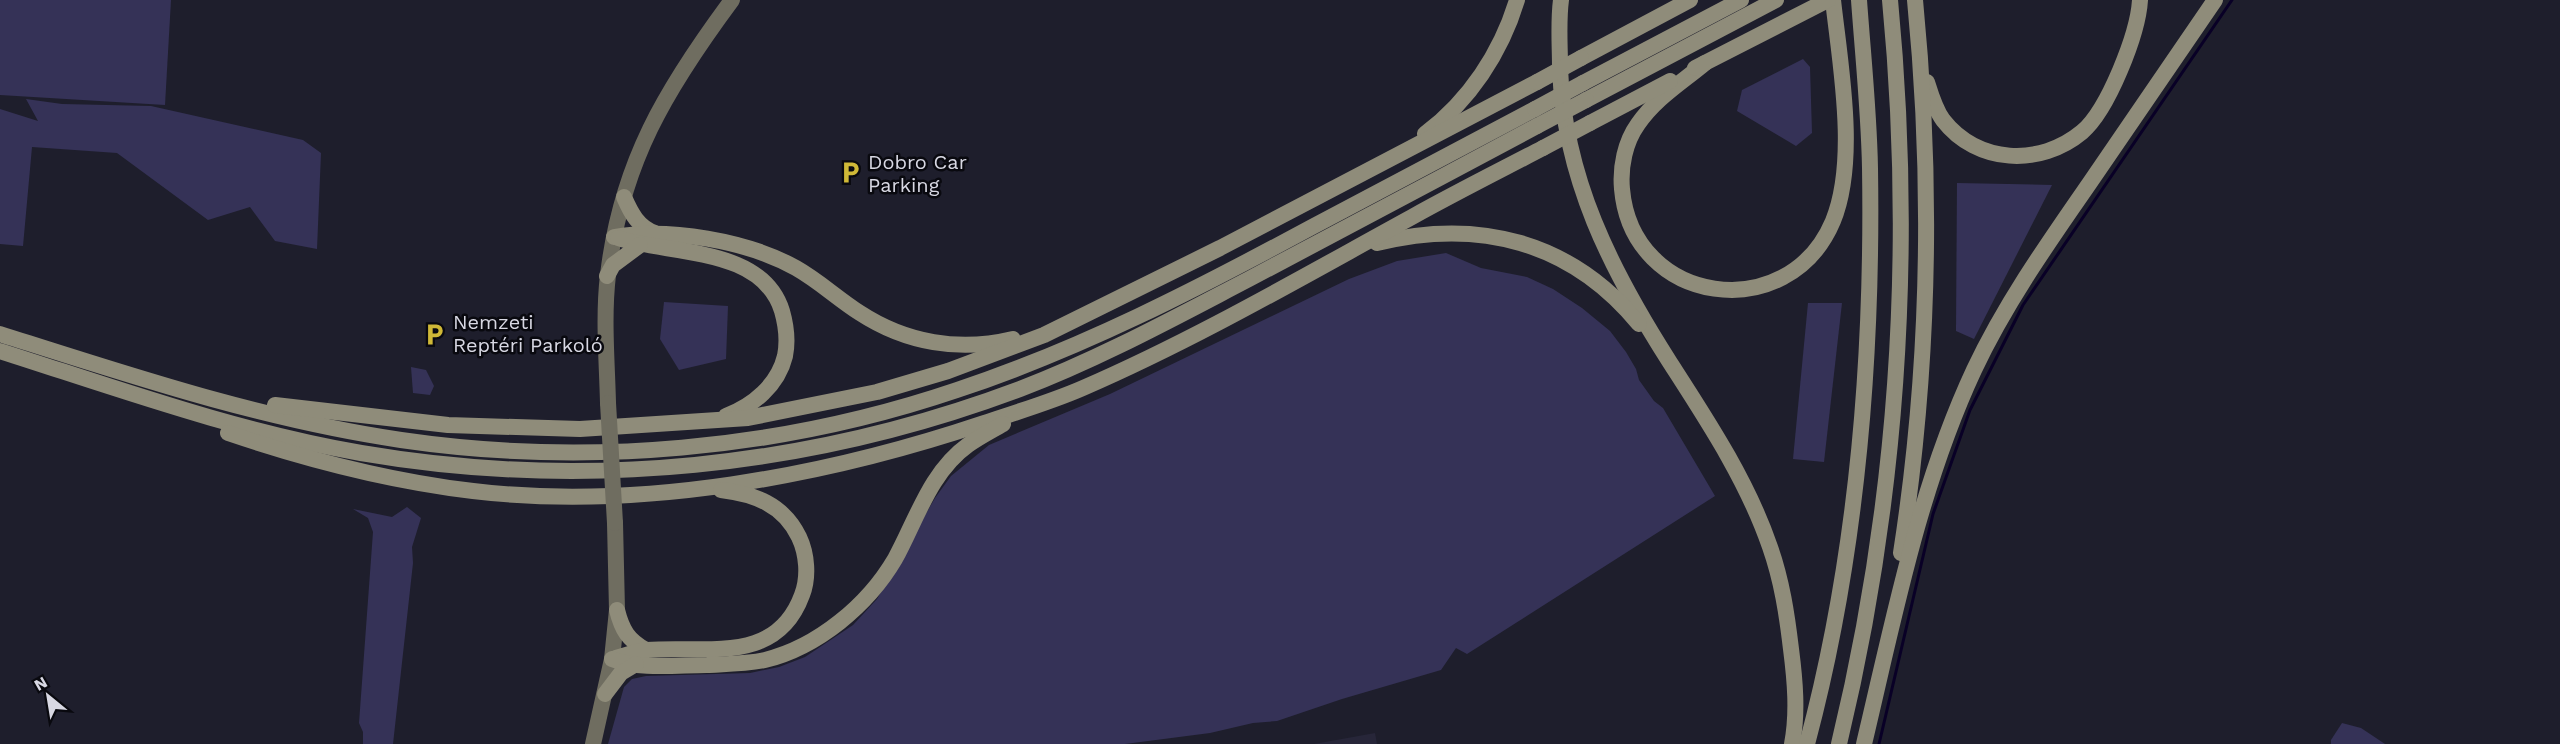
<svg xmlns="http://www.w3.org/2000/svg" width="2560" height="744" font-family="'Work Sans',sans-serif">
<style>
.built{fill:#272639}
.green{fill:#353257}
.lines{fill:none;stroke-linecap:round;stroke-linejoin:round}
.stream{stroke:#090026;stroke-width:3}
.secondary{stroke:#6f6d60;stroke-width:16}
.trunk{stroke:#8f8c7a;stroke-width:16}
.secondary-bridge{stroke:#6f6d60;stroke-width:16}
.trunk-bridge{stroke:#8f8c7a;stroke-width:16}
.labels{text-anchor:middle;stroke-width:5;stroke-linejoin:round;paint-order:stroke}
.poi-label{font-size:20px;fill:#d8d8e3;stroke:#09090f;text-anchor:start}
</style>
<rect width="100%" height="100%" fill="#1e1e2c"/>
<path class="built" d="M1375,733L1377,744H1314Z"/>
<g class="green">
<path d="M0,0H171L165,105L0,95Z"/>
<path d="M1803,59L1810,67L1812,133L1796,146L1737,111L1742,90Z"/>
<path d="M26,99L62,104L151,106L303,140L321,153L317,249L275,241L250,207L208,220L117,153L32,147L23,246L0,244V109L38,121Z"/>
<path d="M1957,183L2052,185L1974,339L1956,331Z"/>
<path d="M1446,253L1481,268L1527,277L1553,289L1582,308L1610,331L1626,352L1636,369L1639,380L1654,401L1663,408L1715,496L1467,654L1456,648L1441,670L1342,699L1277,721L1253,723L1210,733L1125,744H608L624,687L632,679L646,676L750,673L779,667L805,657L853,625L877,599L935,498L951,476L989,445L1110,394L1349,279L1397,261Z"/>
<path d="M664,302L728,306L726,359L679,370L660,339Z"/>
<path d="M1808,303H1842L1824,462L1793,459Z"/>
<path d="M411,367L426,370L434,386L430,395L413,393Z"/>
<path d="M407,507L421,518L412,547L413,563L393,744H363V732L359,723L373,532L368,518L353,509L392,517Z"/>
<path d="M2342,723L2361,728L2385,744H2331V740Z"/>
</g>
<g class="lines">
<path class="stream" d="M1879,744L1933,514L1970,410L2023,305L2232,0"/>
<g class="secondary">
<path d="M608,403C607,361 603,317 608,275C621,163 666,89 732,0"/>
<path d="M593,744L612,659L617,610L615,523"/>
</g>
<g class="trunk">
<path d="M1561,0C1558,22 1560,45 1560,68C1564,178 1611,270 1669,361C1707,420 1747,480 1770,547C1782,581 1787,615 1791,649C1795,680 1798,713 1792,744"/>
<path d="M1581,58L1690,0"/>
<path d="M1705,63C1681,83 1656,98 1638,124C1625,142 1620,167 1622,189C1632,305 1788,328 1833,221C1858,160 1840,64 1833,0"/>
<path d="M1695,68L1828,0"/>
<path d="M1927,82C1931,95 1935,109 1943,120C1977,164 2040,167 2082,132C2108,110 2138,34 2140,0"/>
<path d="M1583,83L1741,0"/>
<path d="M1586,100L1776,0"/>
<path d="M1590,123L1670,81"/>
<path d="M1425,134C1469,101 1501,53 1517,0"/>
<path d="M624,197C631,213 638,227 655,233"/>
<path d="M614,237C668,227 748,241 796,268C819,281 838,299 860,313C906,343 959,352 1013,339"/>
<path d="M618,238C669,255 762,246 782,311C786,325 788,341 785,356C778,385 753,406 726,416"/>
<path d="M1377,243C1478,218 1571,241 1639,324"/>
<path d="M607,276L613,265L640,245"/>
<path d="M0,334C132,376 264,420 401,440C586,467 780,450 957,390C1081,349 1197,289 1312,227C1386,188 1461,148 1535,109"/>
<path d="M0,351C119,389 238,432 361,453C583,491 810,468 1020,389C1099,359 1174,318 1249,279C1345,229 1441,177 1537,126"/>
<path d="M275,405L448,425L580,429L748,418L877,392L948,371L1044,335L1220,248L1537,82"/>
<path d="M228,433C308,460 389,481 473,491C640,511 826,476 984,423C1017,412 1051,402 1083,388C1196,339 1304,276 1412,217C1455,193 1499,171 1543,148"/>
<path d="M1901,553C1929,372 1933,183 1915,0"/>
<path d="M617,610C622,630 628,640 646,650"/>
<path d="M616,658C626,655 637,651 647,650C705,645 776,666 802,595C809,577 807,554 799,537C783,504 754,494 721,490"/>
<path d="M612,659C640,670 677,665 707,665C726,664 747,664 765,660C818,647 868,605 895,559C916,521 930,472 968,445C979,437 991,431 1003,424"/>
<path d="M605,694L621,673L636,664"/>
<path d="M1807,744C1857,557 1873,361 1870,168C1869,112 1863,56 1859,0"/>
<path d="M1839,744C1898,500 1914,250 1890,0"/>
<path d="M1864,744C1894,618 1919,488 1974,370C2005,304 2048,243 2089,184C2131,123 2173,61 2215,0"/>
</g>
<path class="secondary-bridge" d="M608,403L615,523"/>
<g class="trunk-bridge">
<path d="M1537,82L1581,58"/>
<path d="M1535,109L1583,83"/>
<path d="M1537,126L1586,100"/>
<path d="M1543,148L1590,123"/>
</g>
</g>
<defs>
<symbol id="parking-bare" viewBox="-9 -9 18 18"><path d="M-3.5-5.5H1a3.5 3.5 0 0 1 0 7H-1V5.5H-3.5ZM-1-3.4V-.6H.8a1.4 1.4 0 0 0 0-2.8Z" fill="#cfb837" stroke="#09090f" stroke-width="2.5" paint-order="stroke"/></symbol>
</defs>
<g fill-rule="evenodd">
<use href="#parking-bare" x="834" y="156" width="33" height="33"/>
<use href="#parking-bare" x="418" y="318" width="33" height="33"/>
</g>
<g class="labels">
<g class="poi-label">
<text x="868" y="169">Dobro Car<tspan x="868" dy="23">Parking</tspan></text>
<text x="453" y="329">Nemzeti<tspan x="453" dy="23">Reptéri Parkoló</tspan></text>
</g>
</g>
<g transform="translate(48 696) rotate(330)" stroke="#09090f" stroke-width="4.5" paint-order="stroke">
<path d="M0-4.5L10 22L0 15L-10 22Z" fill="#d8d8e3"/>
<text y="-9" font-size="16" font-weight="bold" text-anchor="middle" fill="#d8d8e3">N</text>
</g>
</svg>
